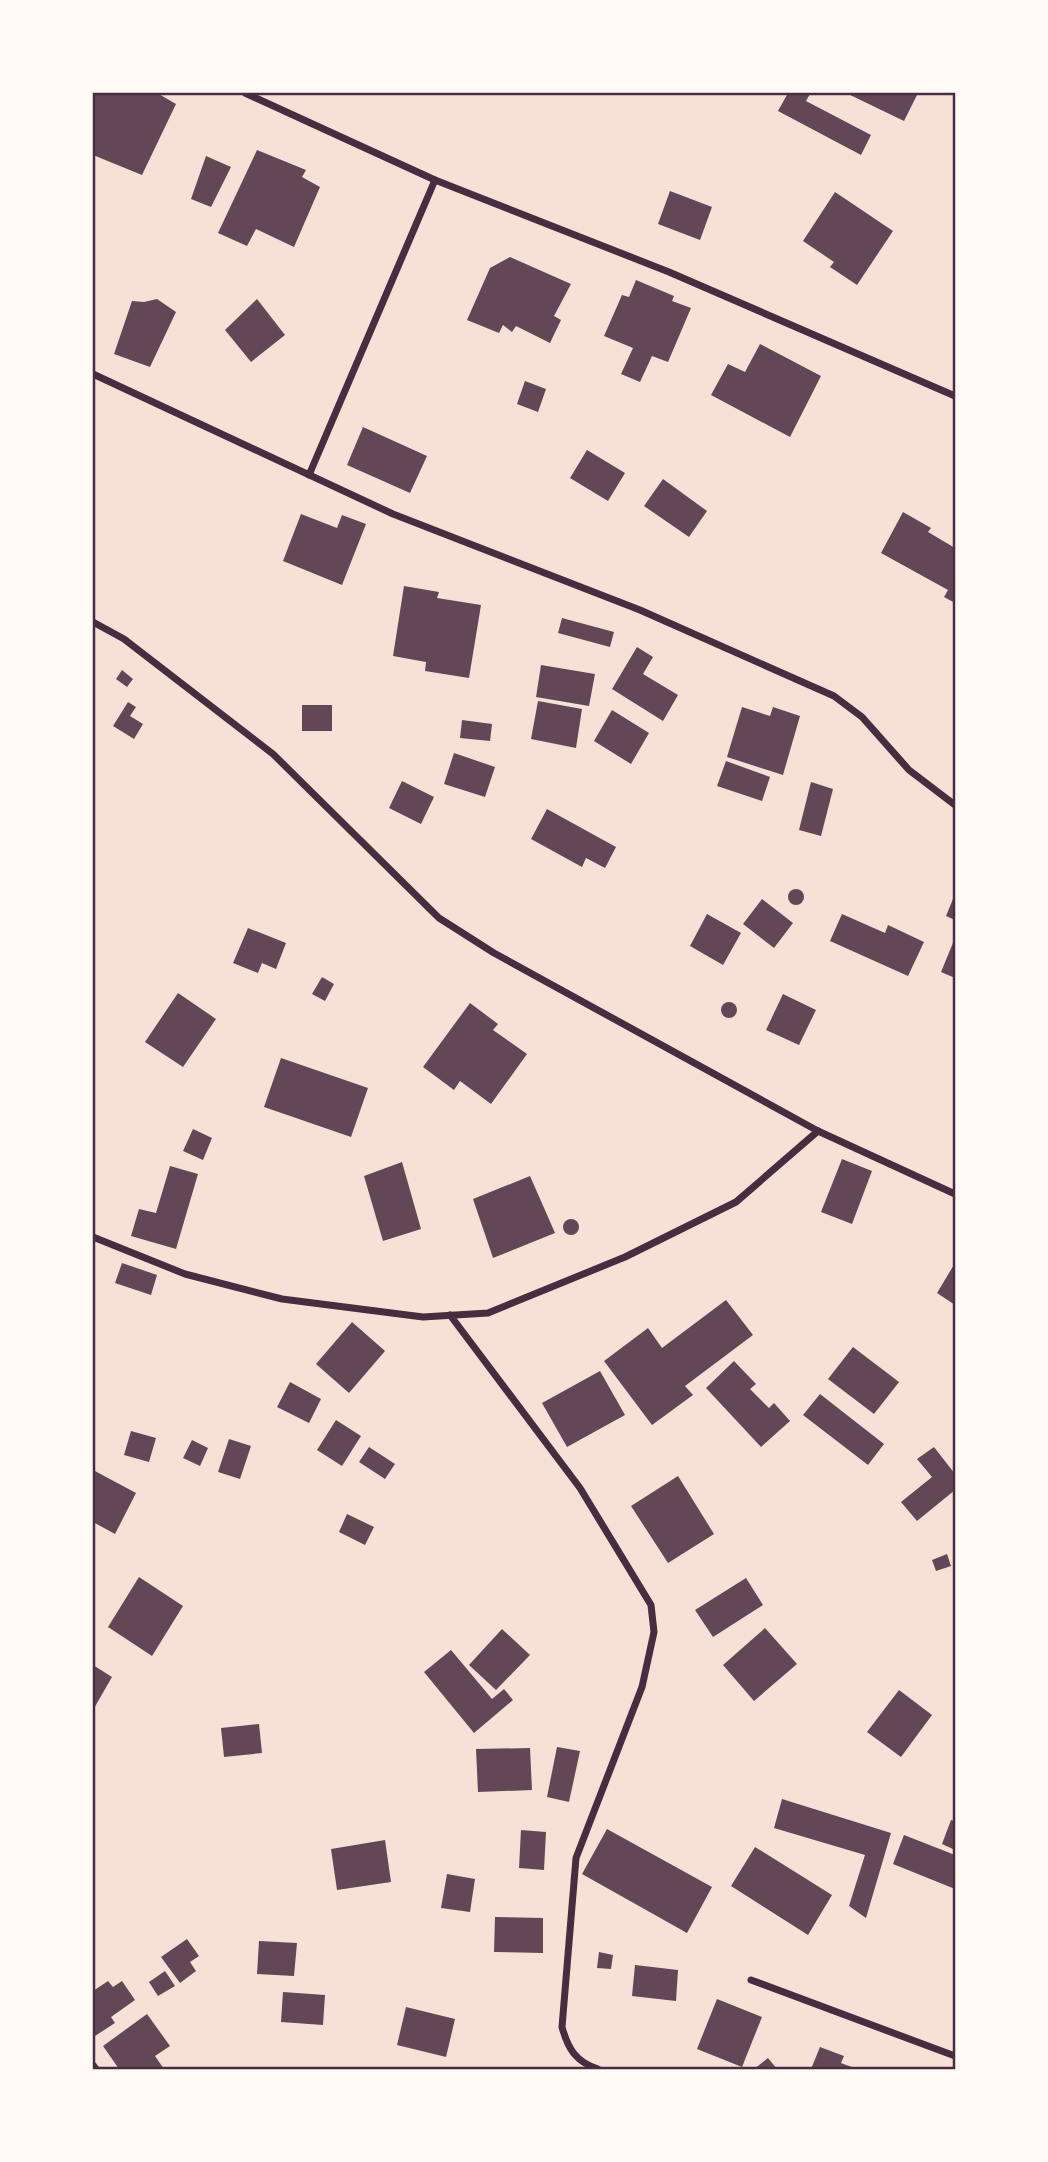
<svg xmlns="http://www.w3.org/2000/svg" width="1048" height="2162" font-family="'PT Sans Narrow',sans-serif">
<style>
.building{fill:#644757}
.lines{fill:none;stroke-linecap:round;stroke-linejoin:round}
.minor{stroke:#4a2c40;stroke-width:7}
.neatline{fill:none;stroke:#4a2c40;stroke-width:2.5}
</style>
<rect width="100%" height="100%" fill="#f7e1d7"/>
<g class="building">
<path d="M93,93H157L176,104L142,175L93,155Z"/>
<path d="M788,93H808L810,94L806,101L871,135L861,155L778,111Z"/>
<path d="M846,93H918L904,121Z"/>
<path d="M257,150L306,170L302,177L320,187L294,247L256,229L247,246L218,233Z"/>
<path d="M206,156L231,167L211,207L191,199Z"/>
<path d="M670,191L712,207L700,240L658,224Z"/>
<path d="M835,192L893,231L857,285L830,267L834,262L803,241Z"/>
<path d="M510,257L571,284L554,316L561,320L550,343L516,326L512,332L503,325L499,333L467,320L490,268Z"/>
<path d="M636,280L674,296L672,301L691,308L668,362L652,356L640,382L621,374L633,348L604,336L622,295L629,297Z"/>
<path d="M157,299L176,312L150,367L114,354L132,301L144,302Z"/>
<path d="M257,299L285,335L251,362L225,330Z"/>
<path d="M760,344L821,376L790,437L711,395L728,364L745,372Z"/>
<path d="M525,381L546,389L538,412L517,404Z"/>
<path d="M363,427L427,456L410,493L347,465Z"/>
<path d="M587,450L625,473L608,501L570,478Z"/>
<path d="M663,479L707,511L689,537L644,506Z"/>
<path d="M903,512L931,528L928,532L955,548V603L944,597L948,590L881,553Z"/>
<path d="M301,514L337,528L342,515L366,524L342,585L283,561Z"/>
<path d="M404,586L439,592L437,598L481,605L469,678L425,671L426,662L393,656Z"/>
<path d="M562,618L614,632L610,647L558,633Z"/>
<path d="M637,647L653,657L643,674L678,695L663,721L612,689Z"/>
<path d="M541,665L595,674L589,706L536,697Z"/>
<path d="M122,670L133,679L127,687L116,679Z"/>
<path d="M538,701L582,709L576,748L531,739Z"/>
<path d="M128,702L136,707L130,716L143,724L134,739L113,726Z"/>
<rect x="302" y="705" width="30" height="26"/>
<path d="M742,707L770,716L773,707L800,716L783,775L727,757Z"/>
<path d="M612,710L649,733L631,764L594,741Z"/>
<path d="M462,720L492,724L490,741L460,738Z"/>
<path d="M454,753L495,767L485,797L444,784Z"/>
<path d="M726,761L770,777L762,801L717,786Z"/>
<path d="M402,781L434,797L421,824L389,808Z"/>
<path d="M811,782L833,789L821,836L799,830Z"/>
<path d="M547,809L616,847L605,868L586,858L582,867L531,839Z"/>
<circle cx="796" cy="897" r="8"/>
<path d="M955,894V920L946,916Z"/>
<path d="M762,899L793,923L774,948L743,924Z"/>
<path d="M707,914L741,933L723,965L690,946Z"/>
<path d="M842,914L885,933L888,925L924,942L908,976L830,941Z"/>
<path d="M248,928L286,943L276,969L262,963L258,973L233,963Z"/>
<path d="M955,938V978L941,972Z"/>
<path d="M322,977L334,984L325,1001L312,994Z"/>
<path d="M178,993L216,1019L183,1067L145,1042Z"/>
<path d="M783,994L816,1010L799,1045L766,1030Z"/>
<circle cx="729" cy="1010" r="8"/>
<path d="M470,1003L498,1024L493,1030L527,1054L491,1104L460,1081L454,1090L423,1067Z"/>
<path d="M281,1058L368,1088L351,1137L264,1107Z"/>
<path d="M193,1129L212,1138L203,1160L183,1151Z"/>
<path d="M842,1159L872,1171L852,1224L821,1212Z"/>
<path d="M402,1162L421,1229L383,1241L364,1176Z"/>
<path d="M170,1166L198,1174L176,1249L131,1236L139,1209L156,1213Z"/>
<path d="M530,1176L555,1233L493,1258L473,1199Z"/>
<circle cx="571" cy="1227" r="8"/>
<path d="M122,1263L157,1275L151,1295L115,1283Z"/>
<path d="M955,1263V1305L937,1293Z"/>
<path d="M726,1300L753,1335L685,1386L693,1395L652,1425L604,1361L648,1328L662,1348Z"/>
<path d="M352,1322L385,1351L349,1393L316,1364Z"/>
<path d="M853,1347L899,1382L874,1414L828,1379Z"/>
<path d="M734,1361L756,1384L750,1389L769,1408L774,1403L790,1421L761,1447L706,1388Z"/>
<path d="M600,1371L625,1415L567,1447L542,1403Z"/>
<path d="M290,1382L321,1399L309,1423L277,1407Z"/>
<path d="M820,1394L884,1444L868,1465L803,1415Z"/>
<path d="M336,1420L361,1436L342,1466L317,1450Z"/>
<path d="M131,1431L156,1438L149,1462L124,1455Z"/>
<path d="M229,1439L251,1446L240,1479L218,1472Z"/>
<path d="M192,1440L208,1448L200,1466L183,1458Z"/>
<path d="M369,1447L395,1464L385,1479L359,1462Z"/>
<path d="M934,1447L955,1474V1490L917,1521L901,1502L932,1477L917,1459Z"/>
<path d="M93,1470L136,1493L115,1534L93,1522Z"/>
<path d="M678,1476L714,1534L668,1563L631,1506Z"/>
<path d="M347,1514L374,1527L365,1545L339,1532Z"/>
<path d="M947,1554L951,1566L936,1571L932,1560Z"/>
<path d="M139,1577L183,1606L152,1656L108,1627Z"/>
<path d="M746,1578L763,1605L713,1637L695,1610Z"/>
<path d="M765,1628L797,1664L754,1701L723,1665Z"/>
<path d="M502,1629L530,1655L496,1690L469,1665Z"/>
<path d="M451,1650L492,1699L504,1689L513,1700L474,1733L424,1672Z"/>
<path d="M93,1665L112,1677L93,1710Z"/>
<path d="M899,1690L932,1715L901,1757L867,1732Z"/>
<path d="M259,1724L262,1753L224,1757L221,1728Z"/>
<path d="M557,1747L580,1751L569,1802L547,1797Z"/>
<path d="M530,1748L532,1790L478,1792L476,1749Z"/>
<path d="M782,1799L891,1833L866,1918L849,1906L865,1855L774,1828Z"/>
<path d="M951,1820L955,1821V1850L942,1844Z"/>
<path d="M607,1829L712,1887L687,1933L582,1874Z"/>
<path d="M521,1830L546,1832L544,1870L519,1868Z"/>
<path d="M904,1835L955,1855V1889L893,1864Z"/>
<path d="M385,1840L391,1882L337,1890L331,1849Z"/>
<path d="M755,1847L832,1895L808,1935L731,1886Z"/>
<path d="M447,1874L475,1879L470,1912L441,1908Z"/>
<path d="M495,1917L543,1918V1953L494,1952Z"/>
<path d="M187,1939L199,1956L190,1962L196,1971L180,1983L161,1957Z"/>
<path d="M259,1941L297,1943L294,1976L257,1974Z"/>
<path d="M599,1952L613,1955L611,1969L597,1968Z"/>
<path d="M635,1965L678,1970L676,2001L632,1996Z"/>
<path d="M165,1971L175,1986L158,1996L149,1982Z"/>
<path d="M108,1981L113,1987L122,1981L135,2000L111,2017L115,2023L95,2036L93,2032V1991Z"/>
<path d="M283,1992L325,1995L323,2025L281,2022Z"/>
<path d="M717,1999L762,2017L742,2067L697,2049Z"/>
<path d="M406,2007L455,2019L446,2057L397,2045Z"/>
<path d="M147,2014L170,2046L155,2056L164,2069H119L103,2046Z"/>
<path d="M820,2047L844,2056L841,2063L857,2069H811Z"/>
<path d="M768,2058L777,2069H754Z"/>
</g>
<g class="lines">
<g class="minor">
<path d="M245,93L435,180L669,272L955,396"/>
<path d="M93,374L393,514L640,610L834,696L862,717L909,770L955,805"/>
<path d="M309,475L435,180"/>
<path d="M93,622L124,639L273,754L439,918L494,953L818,1131L955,1194"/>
<path d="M93,1237L185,1274L282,1299L423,1317L488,1313L625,1257L736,1202L818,1131"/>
<path d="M450,1315L580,1488L651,1605L654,1632L642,1687L576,1858L562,2027C568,2049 576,2062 598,2069"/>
<path d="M751,1980L955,2056"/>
<path d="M93,2065L96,2069"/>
</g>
</g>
<rect width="1048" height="2162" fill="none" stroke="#fffaf5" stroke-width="189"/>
<rect x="94" y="94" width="860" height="1974" class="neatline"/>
</svg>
